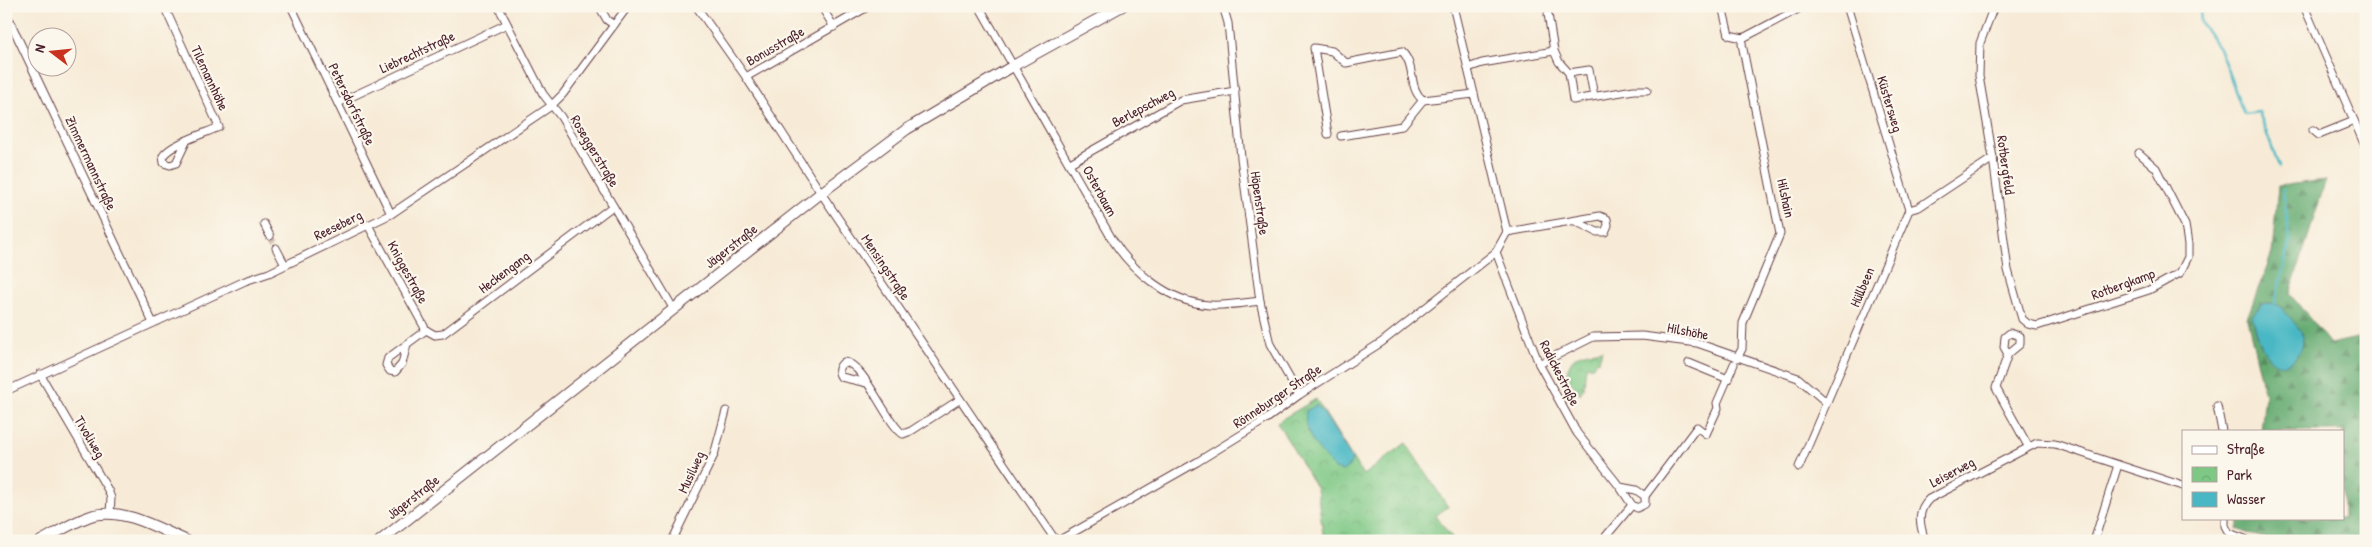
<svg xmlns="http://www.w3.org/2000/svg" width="2372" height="547" font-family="'Patrick Hand',sans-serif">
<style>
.forest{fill:url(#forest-firs);stroke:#58664e;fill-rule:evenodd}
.park{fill:url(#park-crowns);stroke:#647458}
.water{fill:#4ab8c4;stroke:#4a6c78}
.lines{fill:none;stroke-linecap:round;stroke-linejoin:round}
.stream{stroke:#4ab8c4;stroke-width:2.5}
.street-tunnel{stroke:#d4c2b5;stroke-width:7;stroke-dasharray:7 3.5;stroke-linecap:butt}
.street-casing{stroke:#643e45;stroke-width:9}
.secondary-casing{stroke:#643e45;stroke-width:12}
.street{stroke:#fff;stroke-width:7}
.secondary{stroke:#fff;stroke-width:10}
.labels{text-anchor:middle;stroke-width:4.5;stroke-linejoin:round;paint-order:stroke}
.street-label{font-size:14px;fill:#4a1f2b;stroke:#fbf7ec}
</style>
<defs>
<pattern id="forest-firs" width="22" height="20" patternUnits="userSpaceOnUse" patternTransform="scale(1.25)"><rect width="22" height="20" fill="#66ac72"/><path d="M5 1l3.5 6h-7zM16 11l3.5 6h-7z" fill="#568b5e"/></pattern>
<pattern id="park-crowns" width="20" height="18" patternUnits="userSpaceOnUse" patternTransform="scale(1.25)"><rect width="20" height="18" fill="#7ec885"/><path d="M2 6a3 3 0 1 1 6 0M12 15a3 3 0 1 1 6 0" fill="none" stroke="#6eab73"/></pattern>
</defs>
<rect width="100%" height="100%" fill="#fbf7ec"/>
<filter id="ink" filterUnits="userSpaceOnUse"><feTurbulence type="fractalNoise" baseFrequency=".02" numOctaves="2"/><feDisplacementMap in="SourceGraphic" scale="10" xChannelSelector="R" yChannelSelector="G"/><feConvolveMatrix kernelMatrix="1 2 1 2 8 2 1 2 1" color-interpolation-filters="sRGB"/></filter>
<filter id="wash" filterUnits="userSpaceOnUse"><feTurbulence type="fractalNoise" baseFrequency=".0096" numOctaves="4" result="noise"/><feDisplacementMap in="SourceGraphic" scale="20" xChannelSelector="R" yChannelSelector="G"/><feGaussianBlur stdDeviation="1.12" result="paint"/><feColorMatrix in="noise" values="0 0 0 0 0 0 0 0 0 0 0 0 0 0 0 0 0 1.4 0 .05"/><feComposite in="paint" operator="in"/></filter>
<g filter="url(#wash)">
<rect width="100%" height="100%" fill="#f7ebd7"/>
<path class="forest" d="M2326,180L2290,294L2330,344L2366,336V541C2324,541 2275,547 2237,529L2240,518H2343V431H2261L2265,395L2247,318L2272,253L2278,186ZM2267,303L2281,307L2302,336L2298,356L2288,363C2263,364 2257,337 2252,316L2261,305Z"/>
<g class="park">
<path d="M1602,350L1599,361L1595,363L1593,367L1587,365C1583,375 1587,385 1580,394L1566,375C1572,351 1581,354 1602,350Z"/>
<path d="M1316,399L1363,475L1406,443L1448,507L1435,516L1455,541H1324L1317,489L1277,422Z"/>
</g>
<g class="water">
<path d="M2267,303C2278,303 2282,308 2289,316C2293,322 2300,328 2302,335C2307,353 2285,375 2270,359C2260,349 2256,329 2252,316L2261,305Z"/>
<path d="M1316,405C1323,409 1346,450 1352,459L1350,465L1343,471L1335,469C1320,451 1302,435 1306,411Z"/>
</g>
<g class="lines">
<g class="stream">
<path d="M2200,6L2201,23L2219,48L2244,114L2259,112L2279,167"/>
<path d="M2275,303L2290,240L2283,190"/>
</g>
</g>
</g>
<g filter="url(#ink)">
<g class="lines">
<path class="street-tunnel" d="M270,236L276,248"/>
<defs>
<g id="street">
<path d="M164,6L219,127C206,133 170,144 163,156L164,163L170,165L176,163L186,142"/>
<path d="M291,6L391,214"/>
<path d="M498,6L543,94L561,117L673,308"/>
<path d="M599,6L607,20L614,25"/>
<path d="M696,6L746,77L821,193L1056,541"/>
<path d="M821,6L834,27"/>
<path d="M979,6L1112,239C1133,272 1169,302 1209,305C1226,306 1244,303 1260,301"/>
<path d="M1223,6L1228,23L1241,158L1260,301L1270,344L1299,395"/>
<path d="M1453,6L1507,232L1496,252L1539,364L1577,433L1620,487L1632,505L1637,508L1645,504V496L1636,490L1620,487"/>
<path d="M1722,6L1729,35L1743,38"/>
<path d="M1847,6L1909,210"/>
<path d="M1994,6L1980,43L1979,76L1993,158L2008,270L2022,319L2028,324L2037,326L2149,290L2180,273L2188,257V244L2185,225L2156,168L2139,153"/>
<path d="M2304,6L2366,148"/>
<path d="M6,13L153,323"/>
<path d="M1548,14L1554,51L1559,62L1569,73L1573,100L1634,90H1647"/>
<path d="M1468,68L1482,63L1554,51"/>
<path d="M1569,73L1589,70L1594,96"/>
<path d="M746,77L869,6"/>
<path d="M1423,100L1474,94"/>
<path d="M338,103L507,24"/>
<path d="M2313,130L2319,135L2354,121"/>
<path d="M1328,134L1314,48L1332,51L1346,63L1402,52C1416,66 1408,89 1423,100L1402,126L1341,136"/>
<path d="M1070,163L1181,100L1235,91"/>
<path d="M264,224L270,236"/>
<path d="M368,225L426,330"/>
<path d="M1507,232L1600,216L1607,219L1608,225L1605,232H1597L1575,221"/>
<path d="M276,248L285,265"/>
<path d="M426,330L435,335L443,334L613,206"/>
<path d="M407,344L402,364L395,372L390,371L386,365L388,358L426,330"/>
<path d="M2008,354L2004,347L2005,337L2010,333L2020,336V344L2008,354L1996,388L2028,446"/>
<path d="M1737,358L1742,349L1743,323L1780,234L1742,44L1743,38L1804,6"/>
<path d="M1689,363L1728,379"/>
<path d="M1539,364L1593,337L1642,336L1697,343L1798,378L1826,402"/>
<path d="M40,374L108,490L111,498L110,514"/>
<path d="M867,383L841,377C837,371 838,367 844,362C864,362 885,422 903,434L911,431L959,400"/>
<path d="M6,391L245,281L269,273L391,214L551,106L563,94L628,6"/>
<path d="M2217,406L2222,431"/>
<path d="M1799,467L1909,210L1919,207L1993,158"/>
<path d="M1645,496L1697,427L1706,434L1718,408L1717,403L1734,364"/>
<path d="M2225,518V526L2229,533L2250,541"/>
<path d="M672,541L714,455L726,411"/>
<path d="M1058,541L1197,462L1265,420L1299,395L1382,342L1496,252"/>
<path d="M1602,541L1632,505"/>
<path d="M1925,541C1920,525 1916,512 1929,499L2037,443L2055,444L2183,486"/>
<path d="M2094,541L2118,465"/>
</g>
<g id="secondary">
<path d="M41,541C58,532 76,520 94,515C126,508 159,529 187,541"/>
<path d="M380,541L821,193L907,129L1013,66L1122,6"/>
</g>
</defs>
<use href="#street" class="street-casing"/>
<use href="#secondary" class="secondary-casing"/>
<use href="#street" class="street"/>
<use href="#secondary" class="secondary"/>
</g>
</g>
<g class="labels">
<g class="street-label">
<text transform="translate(775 46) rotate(-30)" y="5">Bonusstraße</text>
<text transform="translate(417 52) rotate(-25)" y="5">Liebrechtstraße</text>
<text transform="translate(210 78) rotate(65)" y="5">Tilemannhöhe</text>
<text transform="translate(352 104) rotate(64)" y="5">Petersdorfstraße</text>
<text transform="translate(1890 104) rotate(73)" y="5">Küstersweg</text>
<text transform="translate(1143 107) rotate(-28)" y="5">Berlepschweg</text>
<text transform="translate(595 151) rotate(59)" y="5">Roseggerstraße</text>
<text transform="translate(91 163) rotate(65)" y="5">Zimmermannstraße</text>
<text transform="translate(2006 165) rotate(82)" y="5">Rotbergfeld</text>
<text transform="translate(1100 191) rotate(61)" y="5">Osterbaum</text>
<text transform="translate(1786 198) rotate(78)" y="5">Hilshain</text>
<text transform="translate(1260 203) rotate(82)" y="5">Höpenstraße</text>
<text transform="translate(338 225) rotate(-26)" y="5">Reeseberg</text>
<text transform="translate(731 246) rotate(-38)" y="5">Jägerstraße</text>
<text transform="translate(886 267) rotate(56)" y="5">Mensingstraße</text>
<text transform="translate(408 272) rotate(61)" y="5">Kniggestraße</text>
<text transform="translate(504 272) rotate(-37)" y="5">Heckengang</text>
<text transform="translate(2123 284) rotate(-20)" y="5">Rotbergkamp</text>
<text transform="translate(1862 287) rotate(-67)" y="5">Hüllbeen</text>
<text transform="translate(1688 331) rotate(11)" y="5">Hilshöhe</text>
<text transform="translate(1560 373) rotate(63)" y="5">Radickestraße</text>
<text transform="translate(1277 396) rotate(-34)" y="5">Rönneburger Straße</text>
<text transform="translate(90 437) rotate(59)" y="5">Tivoliweg</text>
<text transform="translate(691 472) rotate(-65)" y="5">Musilweg</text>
<text transform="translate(1952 472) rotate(-28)" y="5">Leiserweg</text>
<text transform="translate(413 497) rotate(-38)" y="5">Jägerstraße</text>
</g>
</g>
<rect width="2372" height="547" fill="none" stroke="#fbf7ec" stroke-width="25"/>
<rect x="2182" y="430" width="162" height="90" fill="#fbf7ec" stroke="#b4a19f"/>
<rect x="2192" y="446" width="25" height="8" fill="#ffffff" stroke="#b4a19f"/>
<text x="2227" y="454" font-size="15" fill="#4a1f2b">Straße</text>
<rect x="2192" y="467" width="25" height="15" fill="url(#park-crowns)" stroke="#b4a19f"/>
<text x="2227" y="480" font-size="15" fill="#4a1f2b">Park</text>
<rect x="2192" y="492" width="25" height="15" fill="#4ab8c4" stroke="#b4a19f"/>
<text x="2227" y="504" font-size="15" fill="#4a1f2b">Wasser</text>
<g transform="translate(52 52) rotate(286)"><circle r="24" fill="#fbf7ec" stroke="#b4a19f"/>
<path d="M0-4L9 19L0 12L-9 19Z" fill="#c8321e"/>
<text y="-8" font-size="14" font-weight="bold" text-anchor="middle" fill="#4a1f2b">N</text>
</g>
</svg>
